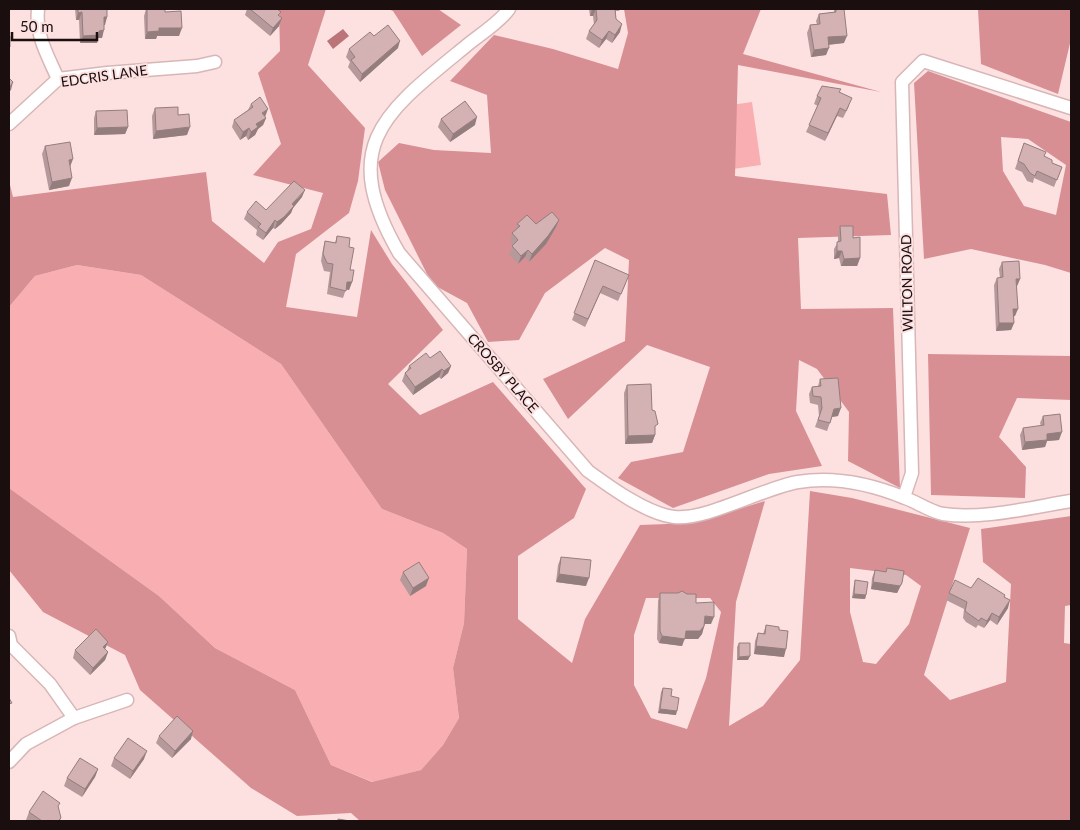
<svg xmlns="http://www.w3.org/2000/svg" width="1080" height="830" font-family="Lato,sans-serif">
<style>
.green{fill:#f9afb2}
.forest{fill:#d88f93;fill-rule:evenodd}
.water{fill:#bb7478}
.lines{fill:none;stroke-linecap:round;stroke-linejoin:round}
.minor-casing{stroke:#d8b6b7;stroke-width:15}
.minor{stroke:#fff;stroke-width:12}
.wall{fill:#b6999a}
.shaded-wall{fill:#947d7d}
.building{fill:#d4b2b3;stroke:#947d7d}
.labels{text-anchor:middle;stroke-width:4;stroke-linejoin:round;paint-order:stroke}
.street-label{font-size:14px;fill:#1a0e0f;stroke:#fde1e1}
</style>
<rect width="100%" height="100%" fill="#fde1e1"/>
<g class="green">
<path d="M752,102L761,165L726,170L717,107Z"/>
<path d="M77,265L141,275L281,364L382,509L443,533L467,549L464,623L453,668L459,718L443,745L421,770L373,782L331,765L295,690L215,648L159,596L9,488V307L35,276Z"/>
</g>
<g class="forest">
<path d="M279,9H326L308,65L365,128L358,181L349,213L296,254L286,307L357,317L371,230L392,264L443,330L388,384L420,415L493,382L586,489L574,518L518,556V619L572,663L585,619L640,525L693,523L765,501L736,602L729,726L763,706L800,660L810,491L852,498L970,528L924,675L950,700L1006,682L1011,584L983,562L981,529L1071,516V605L1065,606L1064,643L1071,644V821H360L351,813L297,816L251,788L140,690L125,655L43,612L9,570V488L159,596L215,648L295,690L331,765L372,782L421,770L443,745L459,718L453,668L464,623L467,549L443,533L382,509L281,364L141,275L77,265L35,276L9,307V181L13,197L206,172L212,221L264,263L278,242L311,229L323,193L253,175L281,144L258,73L280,51ZM850,568L906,575L921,586L909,624L876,664L863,662L850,612ZM646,598H710L721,612L706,678L687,729L651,718L634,685V635Z"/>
<path d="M388,9H438L461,25L422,56L393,11Z"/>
<path d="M624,9H761L743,54L881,92L738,65L735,176L887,194L891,235L798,238L801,309L893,308L900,488L848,461L849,412L817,369L799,360L796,411L822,466L769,474L673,508L618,478L631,462L683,452L710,367L647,345L568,419L543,379L625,341L629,260L605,248L545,293L519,340L488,342L467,303L432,284L385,190L378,162L399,143L434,150L491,153L487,95L450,81L494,35L553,49L618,69L628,33Z"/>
<path d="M978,9H1071V39L1058,94L981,64Z"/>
<path d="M928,71L1071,122V273L1045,265L971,249L924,259L914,83ZM1001,137L1028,139L1066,165L1056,215L1024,206L1003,171Z"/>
<path d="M928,354L1071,356V400L1017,398L999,437L1026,467L1025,498L931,495Z"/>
</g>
<path class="water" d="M343,29L349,36L333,49L327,41Z"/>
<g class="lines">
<defs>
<g id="minor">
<path d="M38,9C35,35 48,56 58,79"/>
<path d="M509,9C499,23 479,35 466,46C384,113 337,145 399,253L588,471C610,487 647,514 674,517C705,521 763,488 798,482C835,476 871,484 905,498C917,502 931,512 943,514C982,520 1033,507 1071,501"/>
<path d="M9,124L58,79L107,73L197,66L215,62"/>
<path d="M904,497L912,473L902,82L923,61L1071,108"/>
<path d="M9,636L11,645L50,684L74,718"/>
<path d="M9,762L26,744L74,718L127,700"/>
</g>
</defs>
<use href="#minor" class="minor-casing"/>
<use href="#minor" class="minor"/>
</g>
<g class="wall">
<path d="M75,9H107V17L104,25L102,38H98L97,43H80L79,20H76Z"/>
<path d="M146,9L179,36H157L156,39H145L144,16Z"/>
<path d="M247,9H277L279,16V26L270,36L245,15Z"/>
<path d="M589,9H620L619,11H616V19L620,32L612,43L606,39L599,48L586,39L589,31L594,25L593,16H590Z"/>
<path d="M834,9H844V43L828,45L826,55L811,57L807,33L810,25L817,24L816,21L819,14L834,12Z"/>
<path d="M374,36L398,48L360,82L348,67L350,62L346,57L349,49Z"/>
<path d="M840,92L849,106L843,118L837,116L825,141L806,132L818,106L814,104L817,96Z"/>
<path d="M251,104L266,118L263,125L258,129L255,135L248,140L246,136L240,140L232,127L234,120L248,110Z"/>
<path d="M155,108L178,115L187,135L153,139L152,116Z"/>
<path d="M96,111L128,127L125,134L94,135V118Z"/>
<path d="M441,119L475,125L450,142L438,127Z"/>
<path d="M1024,143L1044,156L1052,163L1062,167L1054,187L1034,178L1033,183L1027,181L1022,172L1015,169Z"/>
<path d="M45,146L70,167L69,186L49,190L42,154Z"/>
<path d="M302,197L293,208L291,213L281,224L275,229L273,228L263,240L256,235L257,230L244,219L247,212L266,210Z"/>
<path d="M517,224H536L556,227L546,244L529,262L525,257L518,264L509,254L513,245L510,241L512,233L515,231Z"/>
<path d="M840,226L853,238L860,258L857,266H841L839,258L834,259V249L838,242V234Z"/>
<path d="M337,236L349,247L350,270L352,282L349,290L346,289L343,298L327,294L330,272L324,271L321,261L323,249L325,241L335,243Z"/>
<path d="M595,260L626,283L618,301L600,293L585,327L572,320Z"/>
<path d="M1002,262L1020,279L1017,286L1015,316H1014V323L1011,330L996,331L994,285L997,278H1000L999,269Z"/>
<path d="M430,358L451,366L448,373L441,379L439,377L413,395L402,381L405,373L407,371L409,366Z"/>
<path d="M820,379L838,416L832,417L827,431L815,427L819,416L818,405L810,403L809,394L812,387L818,386Z"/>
<path d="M627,385L652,410L655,435L652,443L625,444L624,393Z"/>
<path d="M1043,416L1059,440L1047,441L1045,447L1022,450L1020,435L1023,428L1041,426L1040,423Z"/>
<path d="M561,557L586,586L556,582L558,565Z"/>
<path d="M887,568L902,583L897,593L871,589L872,578L875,570L885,572Z"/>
<path d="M403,572L426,586L410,596L400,580Z"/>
<path d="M855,580L866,595L865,599L852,598L854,584Z"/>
<path d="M971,588L1004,597L1008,608L997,625L990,620L984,628L978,625L976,628L966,622L963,618L964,609L946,600L949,593Z"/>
<path d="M660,593L696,603L711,624H705L702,634L698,639H685L682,646L659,643L657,639L658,601Z"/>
<path d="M766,625L779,630L784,657L754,654L755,641L758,633L763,634Z"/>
<path d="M108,642L105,649L108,652L105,660L90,675L73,658L75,650Z"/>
<path d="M739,643L748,660H737V647Z"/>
<path d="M663,688L671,696L676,715L658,713L661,692Z"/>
<path d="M159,736L191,739L172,758L156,743Z"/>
<path d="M114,758L144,759L130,779L111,766Z"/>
<path d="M98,769L95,777L82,797L64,786L67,778Z"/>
<path d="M58,808L61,818L60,821H28L26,820L29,812Z"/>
</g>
<g class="shaded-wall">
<path d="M592,9H596L593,16H590Z"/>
<path d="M82,12L79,20H76L78,13Z"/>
<path d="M104,17H107L105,25H101Z"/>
<path d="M282,18L279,26L270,36L273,28Z"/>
<path d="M622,24L620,32L612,43L615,35Z"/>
<path d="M159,28H182L179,36H157L156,39H145L147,32Z"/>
<path d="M104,30L102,38H98L97,43H80L83,36L99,31Z"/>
<path d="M609,31L606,39L599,48L602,40Z"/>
<path d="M847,36L844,43L825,45L828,37Z"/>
<path d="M400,41L398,48L360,82L362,74Z"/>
<path d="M829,48L826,55L811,57L814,50Z"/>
<path d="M13,82L11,90L9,92V88Z"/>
<path d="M840,108L837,116L825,141L828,133Z"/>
<path d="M268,109L265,117L262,113Z"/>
<path d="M477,117L475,125L450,142L453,134Z"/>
<path d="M266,118L263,125L258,129L255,135L248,140L251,132L256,124Z"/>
<path d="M128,127L125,134L94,135L97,128Z"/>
<path d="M190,127L187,135L153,139L156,131Z"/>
<path d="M249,128L246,136L240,140L243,132Z"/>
<path d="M73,159L70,167L69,160Z"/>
<path d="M72,178L69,186L49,190L52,182Z"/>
<path d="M305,190L302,197L293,208L291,213L281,224L275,229L277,222Z"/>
<path d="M275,220L273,228L263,240L266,233Z"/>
<path d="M559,220L556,227L546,244L529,262L532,254Z"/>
<path d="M528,250L525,257L518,264L521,256Z"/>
<path d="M837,251H842L839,258L834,259Z"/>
<path d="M860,258L857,266H841L844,259Z"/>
<path d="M1016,279H1020L1017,286Z"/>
<path d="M347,282H352L349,290L344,289Z"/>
<path d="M603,286L600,293L585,327L588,319Z"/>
<path d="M1013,309H1018L1015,316L1010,317Z"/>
<path d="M999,323H1014L1011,330L996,331Z"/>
<path d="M451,366L448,373L441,379L444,371Z"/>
<path d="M442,369L439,377L413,395L415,387Z"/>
<path d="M841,408L838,416L831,417L834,409Z"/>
<path d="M1062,432L1059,440L1047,441L1045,447L1022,450L1025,442L1047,434Z"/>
<path d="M655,435L652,443L625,444L628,436Z"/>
<path d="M559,574L589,578L586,586L556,582Z"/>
<path d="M429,578L426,586L410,596L413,588Z"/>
<path d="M873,582L902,583L897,593L871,589Z"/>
<path d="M854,594L866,595L865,599L852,598Z"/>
<path d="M1010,600L1008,608L997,625L999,617Z"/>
<path d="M992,613L990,620L984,628L987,621Z"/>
<path d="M705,616L714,617L711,624H702Z"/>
<path d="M704,626L702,634L698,639H684L682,646L659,643L662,636L686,631Z"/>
<path d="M108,642L105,649L103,647Z"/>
<path d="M756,646L786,649L784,657L754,654Z"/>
<path d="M108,652L105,660L90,675L93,668Z"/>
<path d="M750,656L748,660H737L739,657Z"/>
<path d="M660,709L677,711L676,715L658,713Z"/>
<path d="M193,731L191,739L172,758L175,751Z"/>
<path d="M147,751L144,759L130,779L133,771Z"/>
<path d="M98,769L95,777L82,797L85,789Z"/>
</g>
<g class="building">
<path d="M78,9H107V17H104V30L99,31V35L83,36L82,12L78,13Z"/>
<path d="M147,9H165V12L181,11L182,28H159V31L147,32Z"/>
<path d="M250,9H277L281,12L278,15L282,18L273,28Z"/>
<path d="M596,9H615L616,19L622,24L615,35L609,31L602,40L589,31L597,20Z"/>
<path d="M836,9H844L847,36L828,37L829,48L814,50L810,25L820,24L819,14L836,12Z"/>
<path d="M388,25L400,41L362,74L351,60L355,57L349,49L370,32L374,36Z"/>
<path d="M9,36H10V47L9,48Z"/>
<path d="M9,78L13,82L9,88Z"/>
<path d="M822,86L841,89L839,92L852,98L846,111L840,108L828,133L809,125L821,98L817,96Z"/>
<path d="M260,97L268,109L262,113L266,118L256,124L258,127L251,132L249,128L243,132L234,120L253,107L251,104Z"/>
<path d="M465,101L477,117L453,134L441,119Z"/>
<path d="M178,107V115L189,114L190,127L156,131L155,108Z"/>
<path d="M127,110L128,127L97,128L96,111Z"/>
<path d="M70,142L73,159L69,160L72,178L52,182L45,146Z"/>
<path d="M1024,143L1046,152L1044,156L1052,160V163L1062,167L1057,180L1037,171L1035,176L1030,173L1024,164L1018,161Z"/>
<path d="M294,181L305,190L292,204L294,206L284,217L277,222L275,220L266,233L258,227L261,224L247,212L256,201L266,210Z"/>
<path d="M552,212L559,220L548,236L532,254L528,250L521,256L512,246L518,240L512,233L520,226L517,224L527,215L536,224Z"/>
<path d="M840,226H853V238L860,237V258L844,259L842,251H837V242L841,241Z"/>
<path d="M337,236L350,238L349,247L354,248L350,270H354L352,282H347L346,291L330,287L333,264L327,263L323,254L325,241L336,243Z"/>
<path d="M595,260L629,275L621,294L603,286L588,319L574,313Z"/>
<path d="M1019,261L1020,279H1016L1018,309H1013L1014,323H999L997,278L1003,277L1002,262Z"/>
<path d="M440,351L451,366L444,371L442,369L415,387L405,373L411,368L409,366L426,353L430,358Z"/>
<path d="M838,378L841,408L834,409L830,423L818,420L822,408L821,397L813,396L812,387L821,386L820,379Z"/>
<path d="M651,384L652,410L655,411L658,424L655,426V435L628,436L627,385Z"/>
<path d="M1060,414L1062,432L1047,434V440L1025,442L1023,428L1044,425L1043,416Z"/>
<path d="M561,557L591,560L589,578L559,574Z"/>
<path d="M419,562L429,578L413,588L403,572Z"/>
<path d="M887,568L904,571L902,583L900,586L873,582L875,570L886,572Z"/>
<path d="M978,578L1005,595L1004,597L1010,600L999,617L992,613L987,621L981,618L979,621L969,614L965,611L967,602L949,593L955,580L971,588Z"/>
<path d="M855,580L868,582L866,595L854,594Z"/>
<path d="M682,591L687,594H696V603L714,602V617L705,616L704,626L700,631H686L685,639L662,636L660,631V593H678Z"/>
<path d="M766,625L779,627V630L788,631L786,649L756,646L758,633L765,634Z"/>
<path d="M96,629L108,642L103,647L108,652L93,668L75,650Z"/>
<path d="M739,643H750V656L739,657Z"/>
<path d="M663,688L672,689L671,696L679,698L677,711L660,709Z"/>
<path d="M9,698L12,703L9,704Z"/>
<path d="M177,716L193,731L175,751L159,736Z"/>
<path d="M128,738L147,751L133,771L114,758Z"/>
<path d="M80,758L98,769L85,789L67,778Z"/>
<path d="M43,791L60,803L58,806L61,818L58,821H51L49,820L48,821H42L29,812Z"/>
<path d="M338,819L350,821H338Z"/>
</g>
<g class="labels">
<g class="street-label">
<text transform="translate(104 76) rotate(-8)" y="5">EDCRIS LANE</text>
<text transform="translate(907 283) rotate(-91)" y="5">WILTON ROAD</text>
<text transform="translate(503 373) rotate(49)" y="5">CROSBY PLACE</text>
</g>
</g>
<rect width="1080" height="830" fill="none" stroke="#1a0e0f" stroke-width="20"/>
<path d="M12 32v8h85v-8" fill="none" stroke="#1a0e0f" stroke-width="2.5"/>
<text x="20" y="32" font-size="15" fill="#1a0e0f" stroke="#fde1e1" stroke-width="4" paint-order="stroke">50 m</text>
</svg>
